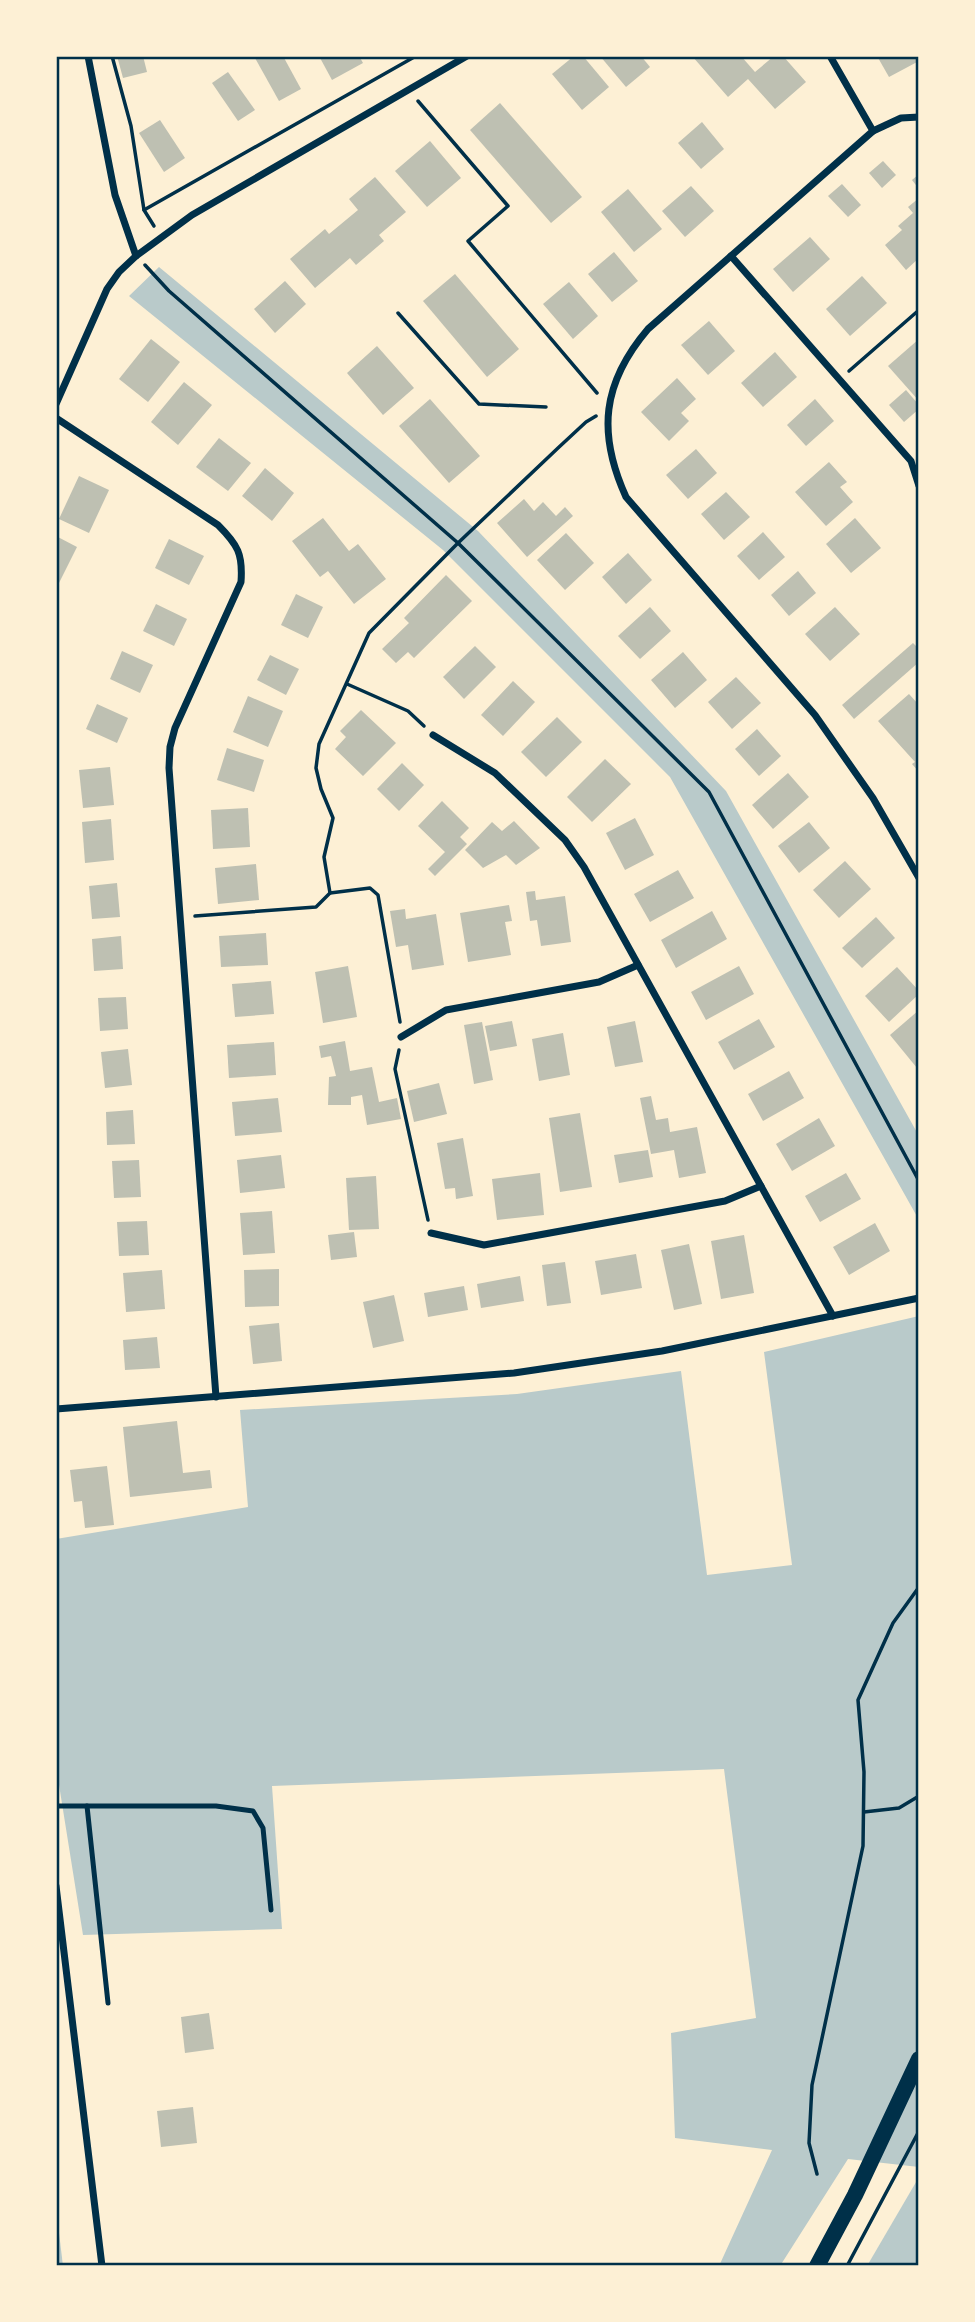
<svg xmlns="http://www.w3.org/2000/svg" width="975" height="2322" font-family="Quicksand,sans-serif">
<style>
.green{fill:#b9caca}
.building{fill:#bec0b2}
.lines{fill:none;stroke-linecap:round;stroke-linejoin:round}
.path{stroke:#003049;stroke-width:3.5}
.service{stroke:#003049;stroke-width:5}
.minor{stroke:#003049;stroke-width:7}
.primary{stroke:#003049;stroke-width:16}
.neatline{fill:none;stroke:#003049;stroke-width:2.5}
</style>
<rect width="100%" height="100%" fill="#fdf0d5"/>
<g class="green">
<path d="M159,267L478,531L726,791L919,1136V1220L670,777L443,550L129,296Z"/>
<path d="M919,1316V2167L848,2159L780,2266H719L772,2150L675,2138L671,2033L756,2018L724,1769L272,1786L282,1929L83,1935L56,1766V1539L248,1507L240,1410L517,1394L681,1371L707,1575L792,1565L764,1352Z"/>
<path d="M919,2177V2266H867Z"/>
<path d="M56,2208L63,2266H56Z"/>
</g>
<g class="building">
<path d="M117,56H143L147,72L123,78Z"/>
<path d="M258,56H283L301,89L279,101L255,58Z"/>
<path d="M319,56H359L363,63L332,80Z"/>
<path d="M574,56H583L609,87L582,110L552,74Z"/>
<path d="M600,56H641L650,67L626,87Z"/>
<path d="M692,56H741L755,72L774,56H783L806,82L775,109L748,79L728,97Z"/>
<path d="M877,56H919V61L889,77Z"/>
<path d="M228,72L255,110L238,121L212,83Z"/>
<path d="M500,103L582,197L551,223L470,130Z"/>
<path d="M160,120L185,158L164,172L139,133Z"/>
<path d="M702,122L724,149L701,169L678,143Z"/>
<path d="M430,141L461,178L427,207L395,171Z"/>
<path d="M883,161L896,175L882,188L869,173Z"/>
<path d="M919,174V189L912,180Z"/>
<path d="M375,177L406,212L379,235L384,241L356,265L350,258L315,288L290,259L325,229L329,234L358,210L349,199Z"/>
<path d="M842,184L861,205L848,217L828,196Z"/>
<path d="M691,186L714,211L685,237L662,211Z"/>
<path d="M628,189L662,229L634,252L601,212Z"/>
<path d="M919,198V258L906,270L885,245L902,230L898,226L913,213L908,207Z"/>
<path d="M810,237L830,259L793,292L773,269Z"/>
<path d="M614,252L638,281L612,302L588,274Z"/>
<path d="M455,274L519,349L487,377L423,301Z"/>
<path d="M862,276L887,303L850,336L826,309Z"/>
<path d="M285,281L306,304L275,333L254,309Z"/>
<path d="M569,282L598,316L573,339L543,304Z"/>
<path d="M709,321L735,351L708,375L681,345Z"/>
<path d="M151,339L180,362L148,402L119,379Z"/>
<path d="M919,339V401L888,366Z"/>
<path d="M377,346L414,388L383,415L347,373Z"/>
<path d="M775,352L797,377L763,407L741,383Z"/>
<path d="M677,378L696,399L681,413L689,421L669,441L641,412Z"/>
<path d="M184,382L212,405L178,445L151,422Z"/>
<path d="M906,390L919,405V409L904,422L889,405Z"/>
<path d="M430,399L480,456L449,483L399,426Z"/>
<path d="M815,399L834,421L806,446L787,425Z"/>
<path d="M219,438L251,463L228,491L196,467Z"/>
<path d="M696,449L717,473L688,499L666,475Z"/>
<path d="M829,462L847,482L840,487L853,502L826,526L795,492Z"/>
<path d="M265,468L294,493L272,521L242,496Z"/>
<path d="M79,476L109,490L89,533L59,519Z"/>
<path d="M726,492L750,517L724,540L701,514Z"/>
<path d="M524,499L534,511L543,502L556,516L565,507L573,516L527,557L497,523Z"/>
<path d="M323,518L349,551L358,544L386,579L354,604L328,571L320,577L292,541Z"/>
<path d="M855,518L881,548L851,573L826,544Z"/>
<path d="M763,532L785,557L759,580L737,556Z"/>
<path d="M566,533L594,563L565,590L537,560Z"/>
<path d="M56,536L77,547L56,589Z"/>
<path d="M169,539L204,556L189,585L155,568Z"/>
<path d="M628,553L652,580L626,604L602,577Z"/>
<path d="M798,571L816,593L789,616L771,595Z"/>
<path d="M446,575L472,601L414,658L408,652L396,663L382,649L409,623L404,618Z"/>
<path d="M296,594L323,607L308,638L281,625Z"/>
<path d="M156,604L187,619L174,646L143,631Z"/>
<path d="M650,607L671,631L640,659L618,636Z"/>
<path d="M835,607L860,634L830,661L805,634Z"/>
<path d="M913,643L919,649V662L854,719L842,705Z"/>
<path d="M475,646L496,667L464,699L443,677Z"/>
<path d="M122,651L153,665L140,693L110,679Z"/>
<path d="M683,652L707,680L675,708L651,680Z"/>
<path d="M270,655L299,669L286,695L257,680Z"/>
<path d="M736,677L761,703L732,729L708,702Z"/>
<path d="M513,681L535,702L503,736L481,715Z"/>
<path d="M909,694L919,705V772L912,764L915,762L878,721Z"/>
<path d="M248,696L283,711L268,747L233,732Z"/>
<path d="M97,704L128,718L117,743L86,729Z"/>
<path d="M361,710L396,743L363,776L335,749L346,737L340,731Z"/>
<path d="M557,717L582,742L546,777L521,752Z"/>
<path d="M757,729L781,756L759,776L735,749Z"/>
<path d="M227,748L264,760L254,792L217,780Z"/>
<path d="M605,759L631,784L592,822L567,797Z"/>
<path d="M402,763L424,785L399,811L377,789Z"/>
<path d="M110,767L114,805L83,808L79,770Z"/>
<path d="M788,773L809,797L773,829L752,805Z"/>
<path d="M442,801L469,828L460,837L467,844L435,876L428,869L445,852L418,826Z"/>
<path d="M248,808L250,847L213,849L211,810Z"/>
<path d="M635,818L654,855L625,870L606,833Z"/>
<path d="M111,819L114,860L85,863L82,822Z"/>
<path d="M514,821L540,848L516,865L506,855L483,868L465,850L492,822L502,831Z"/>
<path d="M809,822L830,848L799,873L778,846Z"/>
<path d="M845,861L871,889L839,918L813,890Z"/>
<path d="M256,864L259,900L218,904L215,868Z"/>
<path d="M678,870L694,898L650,922L634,894Z"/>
<path d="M117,883L120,917L92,919L89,886Z"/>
<path d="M535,891L536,900L565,896L571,942L541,946L537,920L530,921L526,892Z"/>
<path d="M509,905L512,921L505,922L511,955L468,962L460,913Z"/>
<path d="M405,909L406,919L436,914L444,965L412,970L408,945L396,947L390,911Z"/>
<path d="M712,911L727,939L676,968L661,940Z"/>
<path d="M876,917L895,938L862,968L842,948Z"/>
<path d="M266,933L268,965L221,967L219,936Z"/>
<path d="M121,936L123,969L94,971L92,939Z"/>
<path d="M348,966L357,1017L323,1023L315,972Z"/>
<path d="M739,966L754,994L706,1020L691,992Z"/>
<path d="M897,967L919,991V994L889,1022L865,996Z"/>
<path d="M271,981L274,1014L235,1017L232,984Z"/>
<path d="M126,997L128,1029L100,1031L98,998Z"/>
<path d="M919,1010V1067L917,1068L890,1035Z"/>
<path d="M759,1019L775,1047L734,1070L718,1042Z"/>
<path d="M512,1021L517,1046L490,1051L485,1026Z"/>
<path d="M635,1021L643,1062L615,1067L607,1027Z"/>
<path d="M482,1022L493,1080L474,1084L464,1025Z"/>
<path d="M563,1033L570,1075L539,1081L532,1039Z"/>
<path d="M345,1041L350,1071L372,1067L379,1102L397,1098L401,1119L367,1125L362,1095L351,1097V1105H328L329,1077L336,1076L331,1056L321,1058L319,1046Z"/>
<path d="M274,1042L276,1075L229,1078L227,1045Z"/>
<path d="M128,1049L132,1085L105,1088L101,1052Z"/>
<path d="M789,1071L804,1098L763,1121L748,1094Z"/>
<path d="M439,1083L447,1114L414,1122L407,1091Z"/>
<path d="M651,1096L656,1120L668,1118L670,1132L697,1127L706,1173L679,1178L674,1150L651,1154L640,1098Z"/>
<path d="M278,1098L282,1132L235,1136L232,1102Z"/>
<path d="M133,1110L135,1144L107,1145L106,1112Z"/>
<path d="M580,1113L592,1187L560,1192L549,1118Z"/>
<path d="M819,1118L835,1146L792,1171L776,1144Z"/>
<path d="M463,1138L473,1196L456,1199L455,1188L445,1189L437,1143Z"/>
<path d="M648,1150L653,1177L619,1183L614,1155Z"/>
<path d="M281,1155L285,1188L240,1193L237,1160Z"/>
<path d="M139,1160L141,1197L114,1198L112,1161Z"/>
<path d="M540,1173L544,1215L497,1220L492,1179Z"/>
<path d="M846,1173L861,1199L820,1222L805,1196Z"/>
<path d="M376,1176L379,1229L349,1230L346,1178Z"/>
<path d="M272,1211L275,1253L243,1255L240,1213Z"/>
<path d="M147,1221L149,1255L119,1256L117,1222Z"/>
<path d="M875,1223L890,1251L849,1275L833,1247Z"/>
<path d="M354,1232L357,1257L331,1260L328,1235Z"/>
<path d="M744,1235L754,1293L721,1299L711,1241Z"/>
<path d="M689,1244L702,1304L674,1310L661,1250Z"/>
<path d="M636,1254L642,1288L601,1295L595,1261Z"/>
<path d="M565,1262L571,1303L547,1306L542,1265Z"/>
<path d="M279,1269V1306L245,1307L244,1270Z"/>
<path d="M162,1270L165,1309L126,1312L123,1273Z"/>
<path d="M520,1276L524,1301L481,1308L477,1284Z"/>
<path d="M464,1286L468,1310L428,1317L424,1293Z"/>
<path d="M394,1295L404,1341L373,1348L363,1302Z"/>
<path d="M279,1323L282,1361L253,1364L249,1326Z"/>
<path d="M157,1337L160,1368L125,1370L123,1340Z"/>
<path d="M177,1421L183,1473L210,1470L212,1488L130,1497L123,1427Z"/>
<path d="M107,1466L114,1525L85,1528L82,1501L74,1502L70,1470Z"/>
<path d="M209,2013L214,2049L185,2053L181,2017Z"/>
<path d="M193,2107L197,2143L161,2147L157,2111Z"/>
</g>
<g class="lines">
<g class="path">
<path d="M112,56L131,126L144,210L154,226"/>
<path d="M418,101L508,206L468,241L597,393"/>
<path d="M144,210L416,56"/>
<path d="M145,265L169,291L458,543L709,792L919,1181"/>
<path d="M398,313L479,404L546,407"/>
<path d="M849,371L919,310"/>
<path d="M347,684L408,711L424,726"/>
<path d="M330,893L324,857L333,818L321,789L316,768L319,744L369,633L458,543L558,448L586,422L596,416"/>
<path d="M195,916L316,907L330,893L370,888L378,895L400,1022"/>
<path d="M399,1050L395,1069L428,1220"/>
<path d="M864,1812L899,1808L919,1796"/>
<path d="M817,2174L809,2143L812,2085L863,1846L864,1772L858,1700L893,1623L919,1587"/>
<path d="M847,2266L919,2131"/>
</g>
<g class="service">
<path d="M56,1806H216L253,1811L263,1828L271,1910"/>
<path d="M87,1806L108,2003"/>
</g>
<g class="minor">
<path d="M88,56L115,195L136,256"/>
<path d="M830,56L873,131L648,329C602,383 597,433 626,497L815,715L873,798L919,878"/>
<path d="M873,131L901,118L919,117"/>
<path d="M731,256L911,461L919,486"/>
<path d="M56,404L107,289L119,272L136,256L192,215L467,56"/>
<path d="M56,418L218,525C238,545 243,554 241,582L175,728L170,747L169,768L216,1397"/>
<path d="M433,735L495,773L565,840L584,867L833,1316"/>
<path d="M401,1037L446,1010L599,982L638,965"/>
<path d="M431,1233L484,1245L725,1201L761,1186"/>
<path d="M56,1409L514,1373L662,1351L919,1298"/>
<path d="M56,1886L102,2266"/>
</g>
<path class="primary" d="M817,2266L855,2195L919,2059"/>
</g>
<rect width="975" height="2322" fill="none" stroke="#fdf0d5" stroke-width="116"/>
<rect x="58" y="58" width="859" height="2206" class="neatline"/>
</svg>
